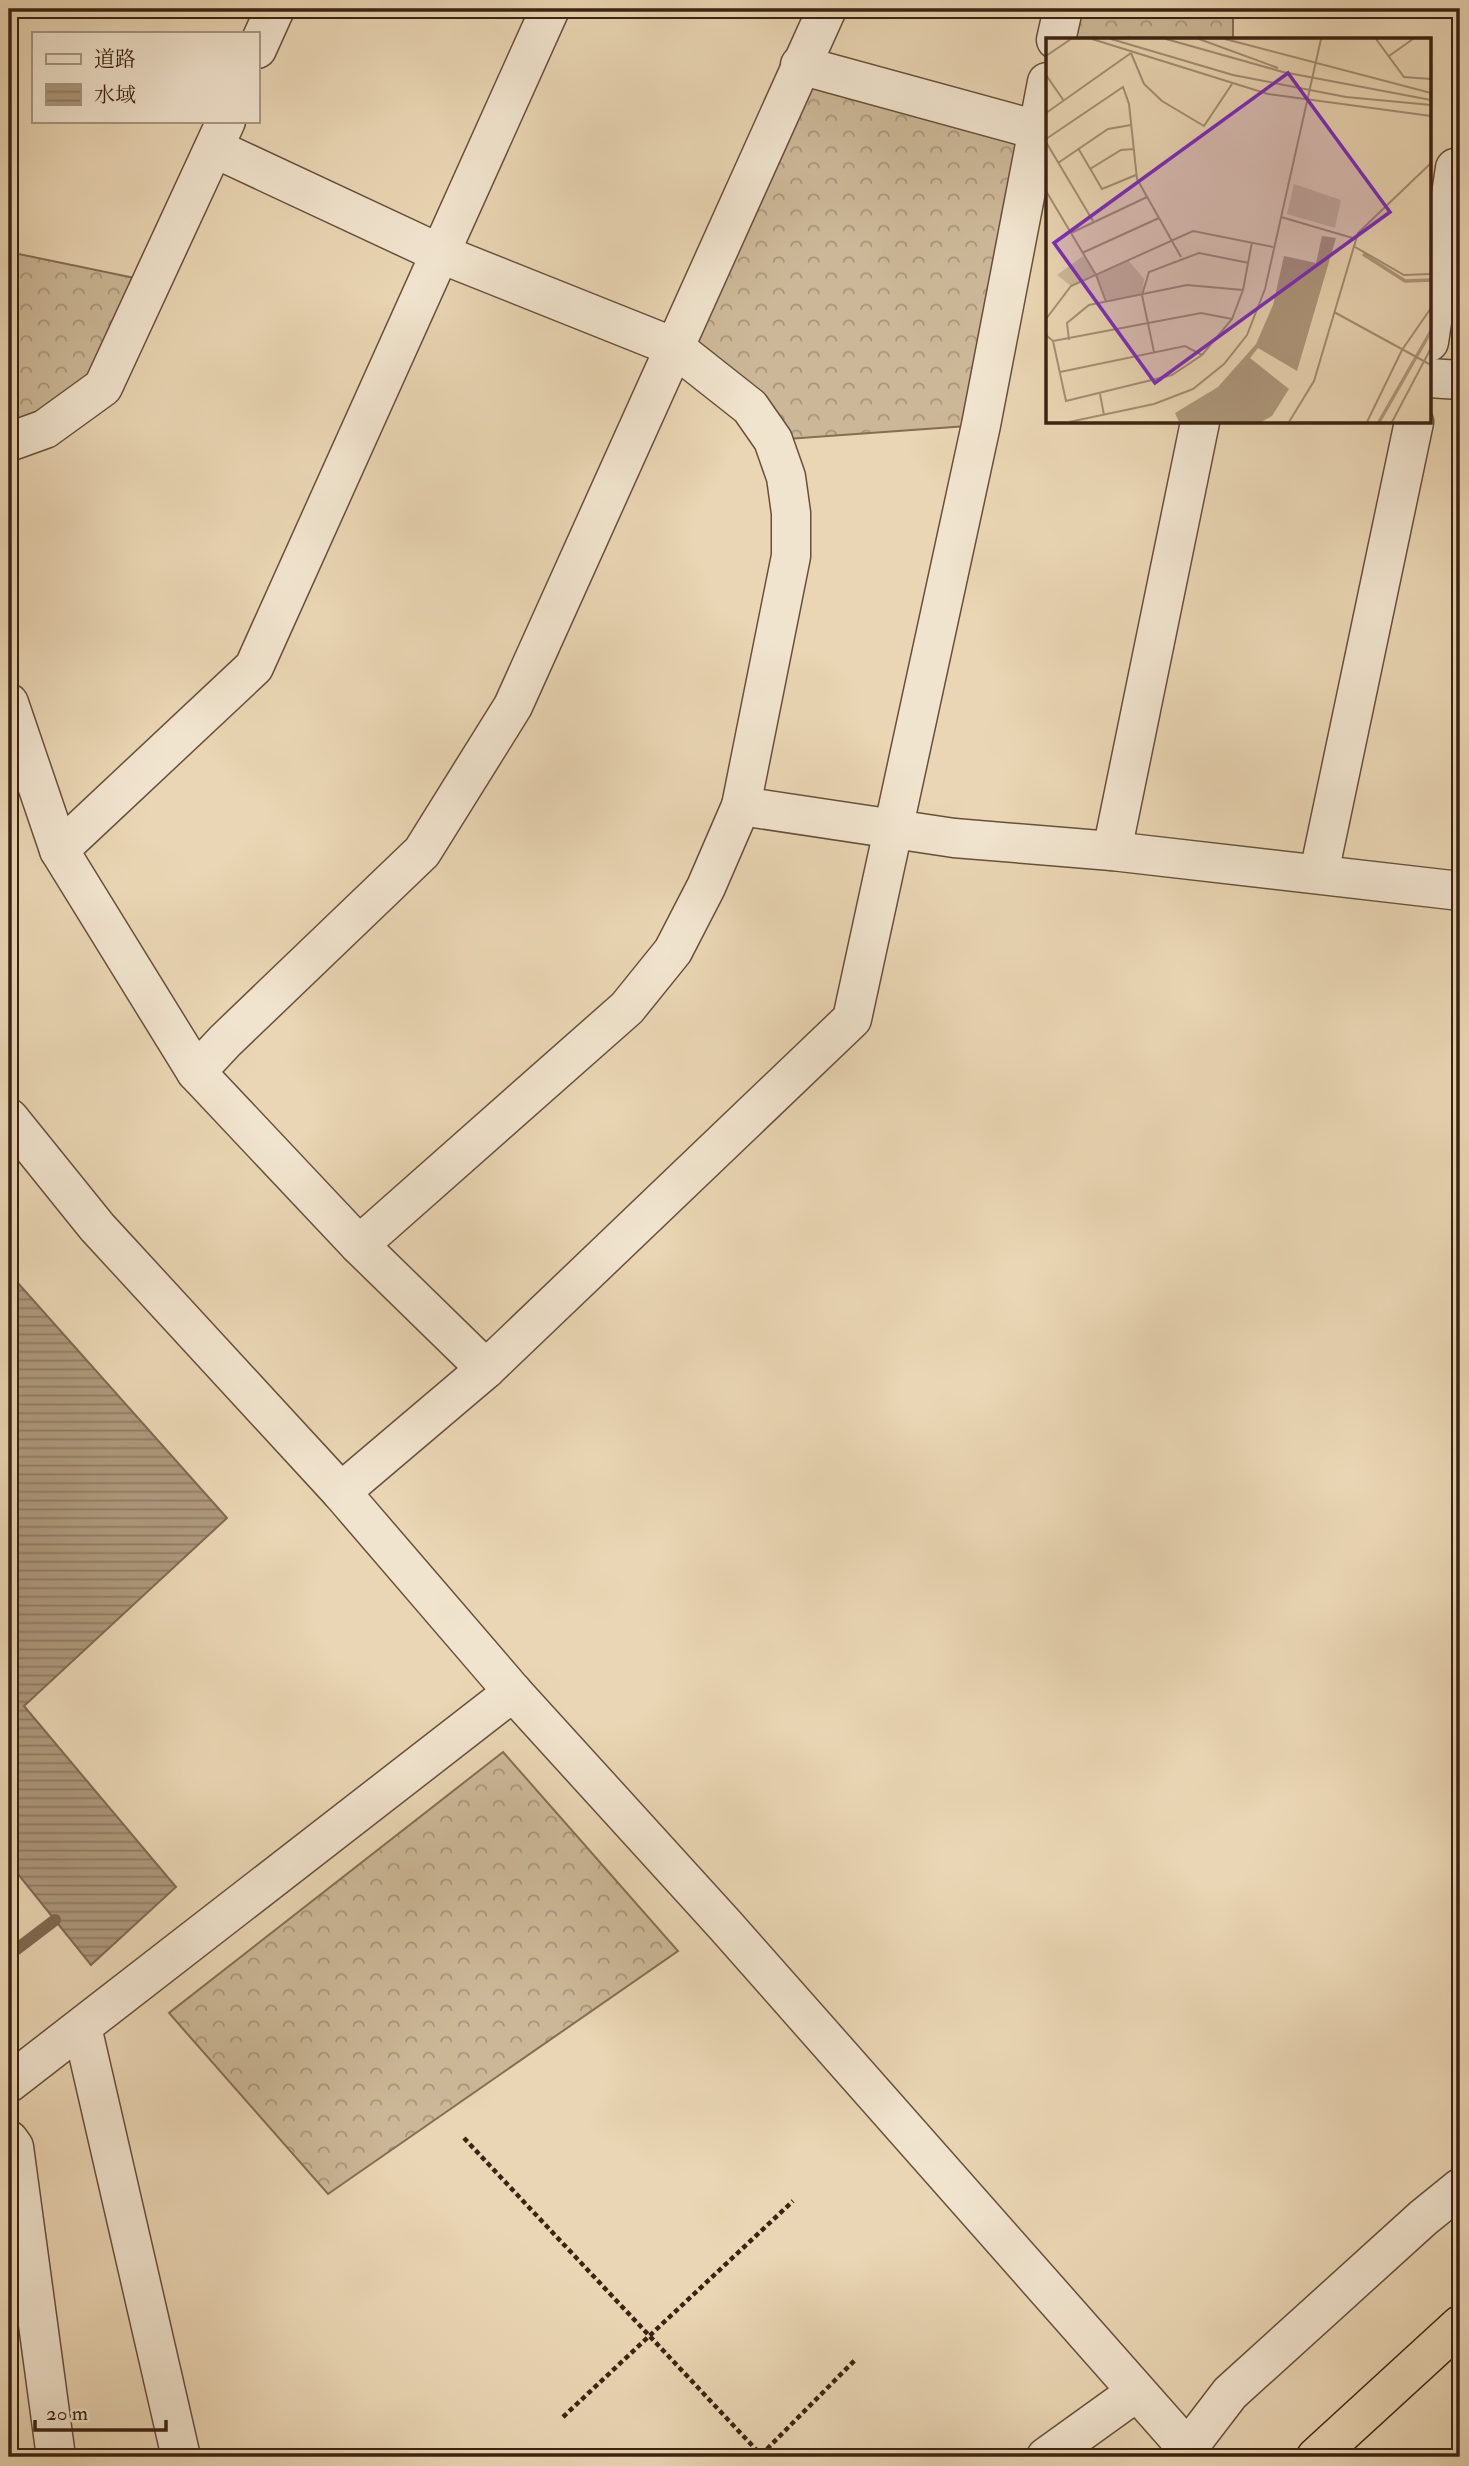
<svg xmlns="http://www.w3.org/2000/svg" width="1469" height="2466" font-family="'IM FELL Double Pica','Noto Serif JP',serif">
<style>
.forest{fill:url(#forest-crowns);stroke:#846e54;stroke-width:2}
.water{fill:url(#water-rules);stroke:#806a52;stroke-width:2}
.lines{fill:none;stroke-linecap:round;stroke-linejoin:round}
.stream{stroke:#806a52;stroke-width:12}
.minor-casing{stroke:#67503a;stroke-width:41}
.highway-casing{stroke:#3b2311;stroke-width:41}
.path{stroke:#3b2311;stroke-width:4.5;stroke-dasharray:5 3.5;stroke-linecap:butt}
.minor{stroke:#f1e4ce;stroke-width:38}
.highway{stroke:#ead6b4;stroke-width:38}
.inset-river{fill:none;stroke:#ae997d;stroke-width:3.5}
.inset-road{fill:none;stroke:#a48e73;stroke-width:2}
.view{fill:#7b2cbf;fill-opacity:0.15;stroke:#7b2cbf;stroke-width:3.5}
.inset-edge{fill:none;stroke:#3b2311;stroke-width:3.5}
</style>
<defs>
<pattern id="forest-crowns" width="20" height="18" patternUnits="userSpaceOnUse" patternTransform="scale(1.75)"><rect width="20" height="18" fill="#ccb898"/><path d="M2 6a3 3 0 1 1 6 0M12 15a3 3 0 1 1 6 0" fill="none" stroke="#a7957b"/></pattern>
<pattern id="water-rules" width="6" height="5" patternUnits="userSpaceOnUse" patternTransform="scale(1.75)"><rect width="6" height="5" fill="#ae997d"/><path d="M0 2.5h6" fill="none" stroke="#8f7c65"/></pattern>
</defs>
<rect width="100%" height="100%" fill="#ead6b4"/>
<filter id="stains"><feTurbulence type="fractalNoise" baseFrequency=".00286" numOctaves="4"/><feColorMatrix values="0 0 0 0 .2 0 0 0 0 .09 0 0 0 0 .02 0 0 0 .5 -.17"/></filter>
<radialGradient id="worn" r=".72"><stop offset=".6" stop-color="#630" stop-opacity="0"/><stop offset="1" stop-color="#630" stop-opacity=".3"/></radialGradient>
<g class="forest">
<path d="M1061,9H1233V40H1055Z"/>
<path d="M800,65L1036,130L981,425L773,440L674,347Z"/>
<path d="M9,252L149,281L103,387L9,442Z"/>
<path d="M503,1752L678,1951L328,2194L169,2013Z"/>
</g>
<path class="water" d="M9,1273L227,1518L24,1706L176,1887L91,1965L9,1863Z"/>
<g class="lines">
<path class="stream" d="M9,1955L55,1920"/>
<defs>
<g id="minor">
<path d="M1056,40L1063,9"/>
<path d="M257,49L275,9"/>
<path d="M800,65L1037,130H1047"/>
<path d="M214,148L441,254L674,347L750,407L773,440L786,477L791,513V556L741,806L706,887L673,951L627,1008L359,1245"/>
<path d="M1429,342L1455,168"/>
<path d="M1429,378L1460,380"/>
<path d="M9,442L45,429L103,387L226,121"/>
<path d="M9,703L59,850L196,1072L359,1245L486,1369"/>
<path d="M741,806L954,838L1112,851L1460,891"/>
<path d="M59,850L254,667L550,9"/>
<path d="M1112,851L1200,422"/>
<path d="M1319,873L1414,422"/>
<path d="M196,1072L225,1041L422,852L513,706L827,9"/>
<path d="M9,1118L97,1227L341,1492L513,1692L725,1925L1195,2457"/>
<path d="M341,1492L486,1369L852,1019L981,425L1047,82"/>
<path d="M82,2027L181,2457"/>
<path d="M9,2083L513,1692"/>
<path d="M9,2140L14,2147L56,2457"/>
<path d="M1046,2457L1135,2393"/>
<path d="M1181,2457L1230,2393L1423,2218L1460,2188"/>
</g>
<path id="highway" d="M1316,2457L1460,2325"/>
</defs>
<use href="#minor" class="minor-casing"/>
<use href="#highway" class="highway-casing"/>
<g class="path">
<path d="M464,2138L763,2457"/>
<path d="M563,2417L793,2201"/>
<path d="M761,2455L855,2360"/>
</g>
<use href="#minor" class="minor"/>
<use href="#highway" class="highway"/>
</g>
<g transform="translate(1046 38)">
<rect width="385" height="385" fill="#ead6b4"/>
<path d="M248,146L295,162L289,190L241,176ZM37,218L50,237L82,222L98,241L96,257L60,264L50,237L25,248L11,237Z" fill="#ccb898"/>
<path d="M276,198L290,200L251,333L212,310L204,320L243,351L226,378L215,384H133L129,375L172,349L210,306L227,267L238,218L270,225Z" fill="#ae997d"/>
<path class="inset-river" d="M317,216L359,243L385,242M333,384L385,293"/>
<path class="inset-road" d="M46,1L222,56L385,78M65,1L187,37L300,59L385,67M120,1L237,34L385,62M153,1L232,30M179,1L385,55M330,1L358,39L385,41M85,15L98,46L116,63L158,88L186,46M0,18L25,1M343,18L367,1M0,37L18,63M0,75L85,15M0,101L77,49L83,66L91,141L135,219M0,104L47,183M32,110L56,151L90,137M12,125L62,91L85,87M44,131L75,112L88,111M0,153L50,237L60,264M235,179L310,201M25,195L101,159M309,209L358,237L385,236M36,215L113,180M288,274L385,327M0,281L25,248L147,193L227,209M0,297L7,303L20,363L126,337L156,317L186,281L197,252L206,204M23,302L21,285L43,267L141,247L197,252M7,303L155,275L186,281M108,314L96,257L103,234L153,215L203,225M14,334L139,308L156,317M54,356L58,377M23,384L108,366L147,351L178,326L201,297L219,251L275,1M243,384L268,343L312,195L385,125M321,384L356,312L385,270M346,384L385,310"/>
<path class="view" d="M242,35L344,174L109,345L8,205Z"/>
<rect width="385" height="385" class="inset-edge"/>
</g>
<rect width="1469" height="2466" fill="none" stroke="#ead6b4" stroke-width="35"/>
<rect x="10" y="10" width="1448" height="2445" fill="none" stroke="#3b2311" stroke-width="3.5"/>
<rect x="18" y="18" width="1434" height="2431" fill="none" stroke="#3b2311" stroke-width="2"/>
<rect x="32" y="32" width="228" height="91" fill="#f1e4ce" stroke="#a89782" stroke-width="2"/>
<rect x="46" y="54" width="35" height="10" fill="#f1e4ce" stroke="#a89782" stroke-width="2"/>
<text x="94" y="66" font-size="21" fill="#3b2311">道路</text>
<rect x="46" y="84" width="35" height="21" fill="url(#water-rules)" stroke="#a89782" stroke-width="2"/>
<text x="94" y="102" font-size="21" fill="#3b2311">水域</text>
<path d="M35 2420v10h131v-10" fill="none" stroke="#3b2311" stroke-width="3.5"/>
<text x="46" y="2420" font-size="21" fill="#3b2311" stroke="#f1e4ce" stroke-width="5" paint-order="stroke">20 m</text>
<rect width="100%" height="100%" filter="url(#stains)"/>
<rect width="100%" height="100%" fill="url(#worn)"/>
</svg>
